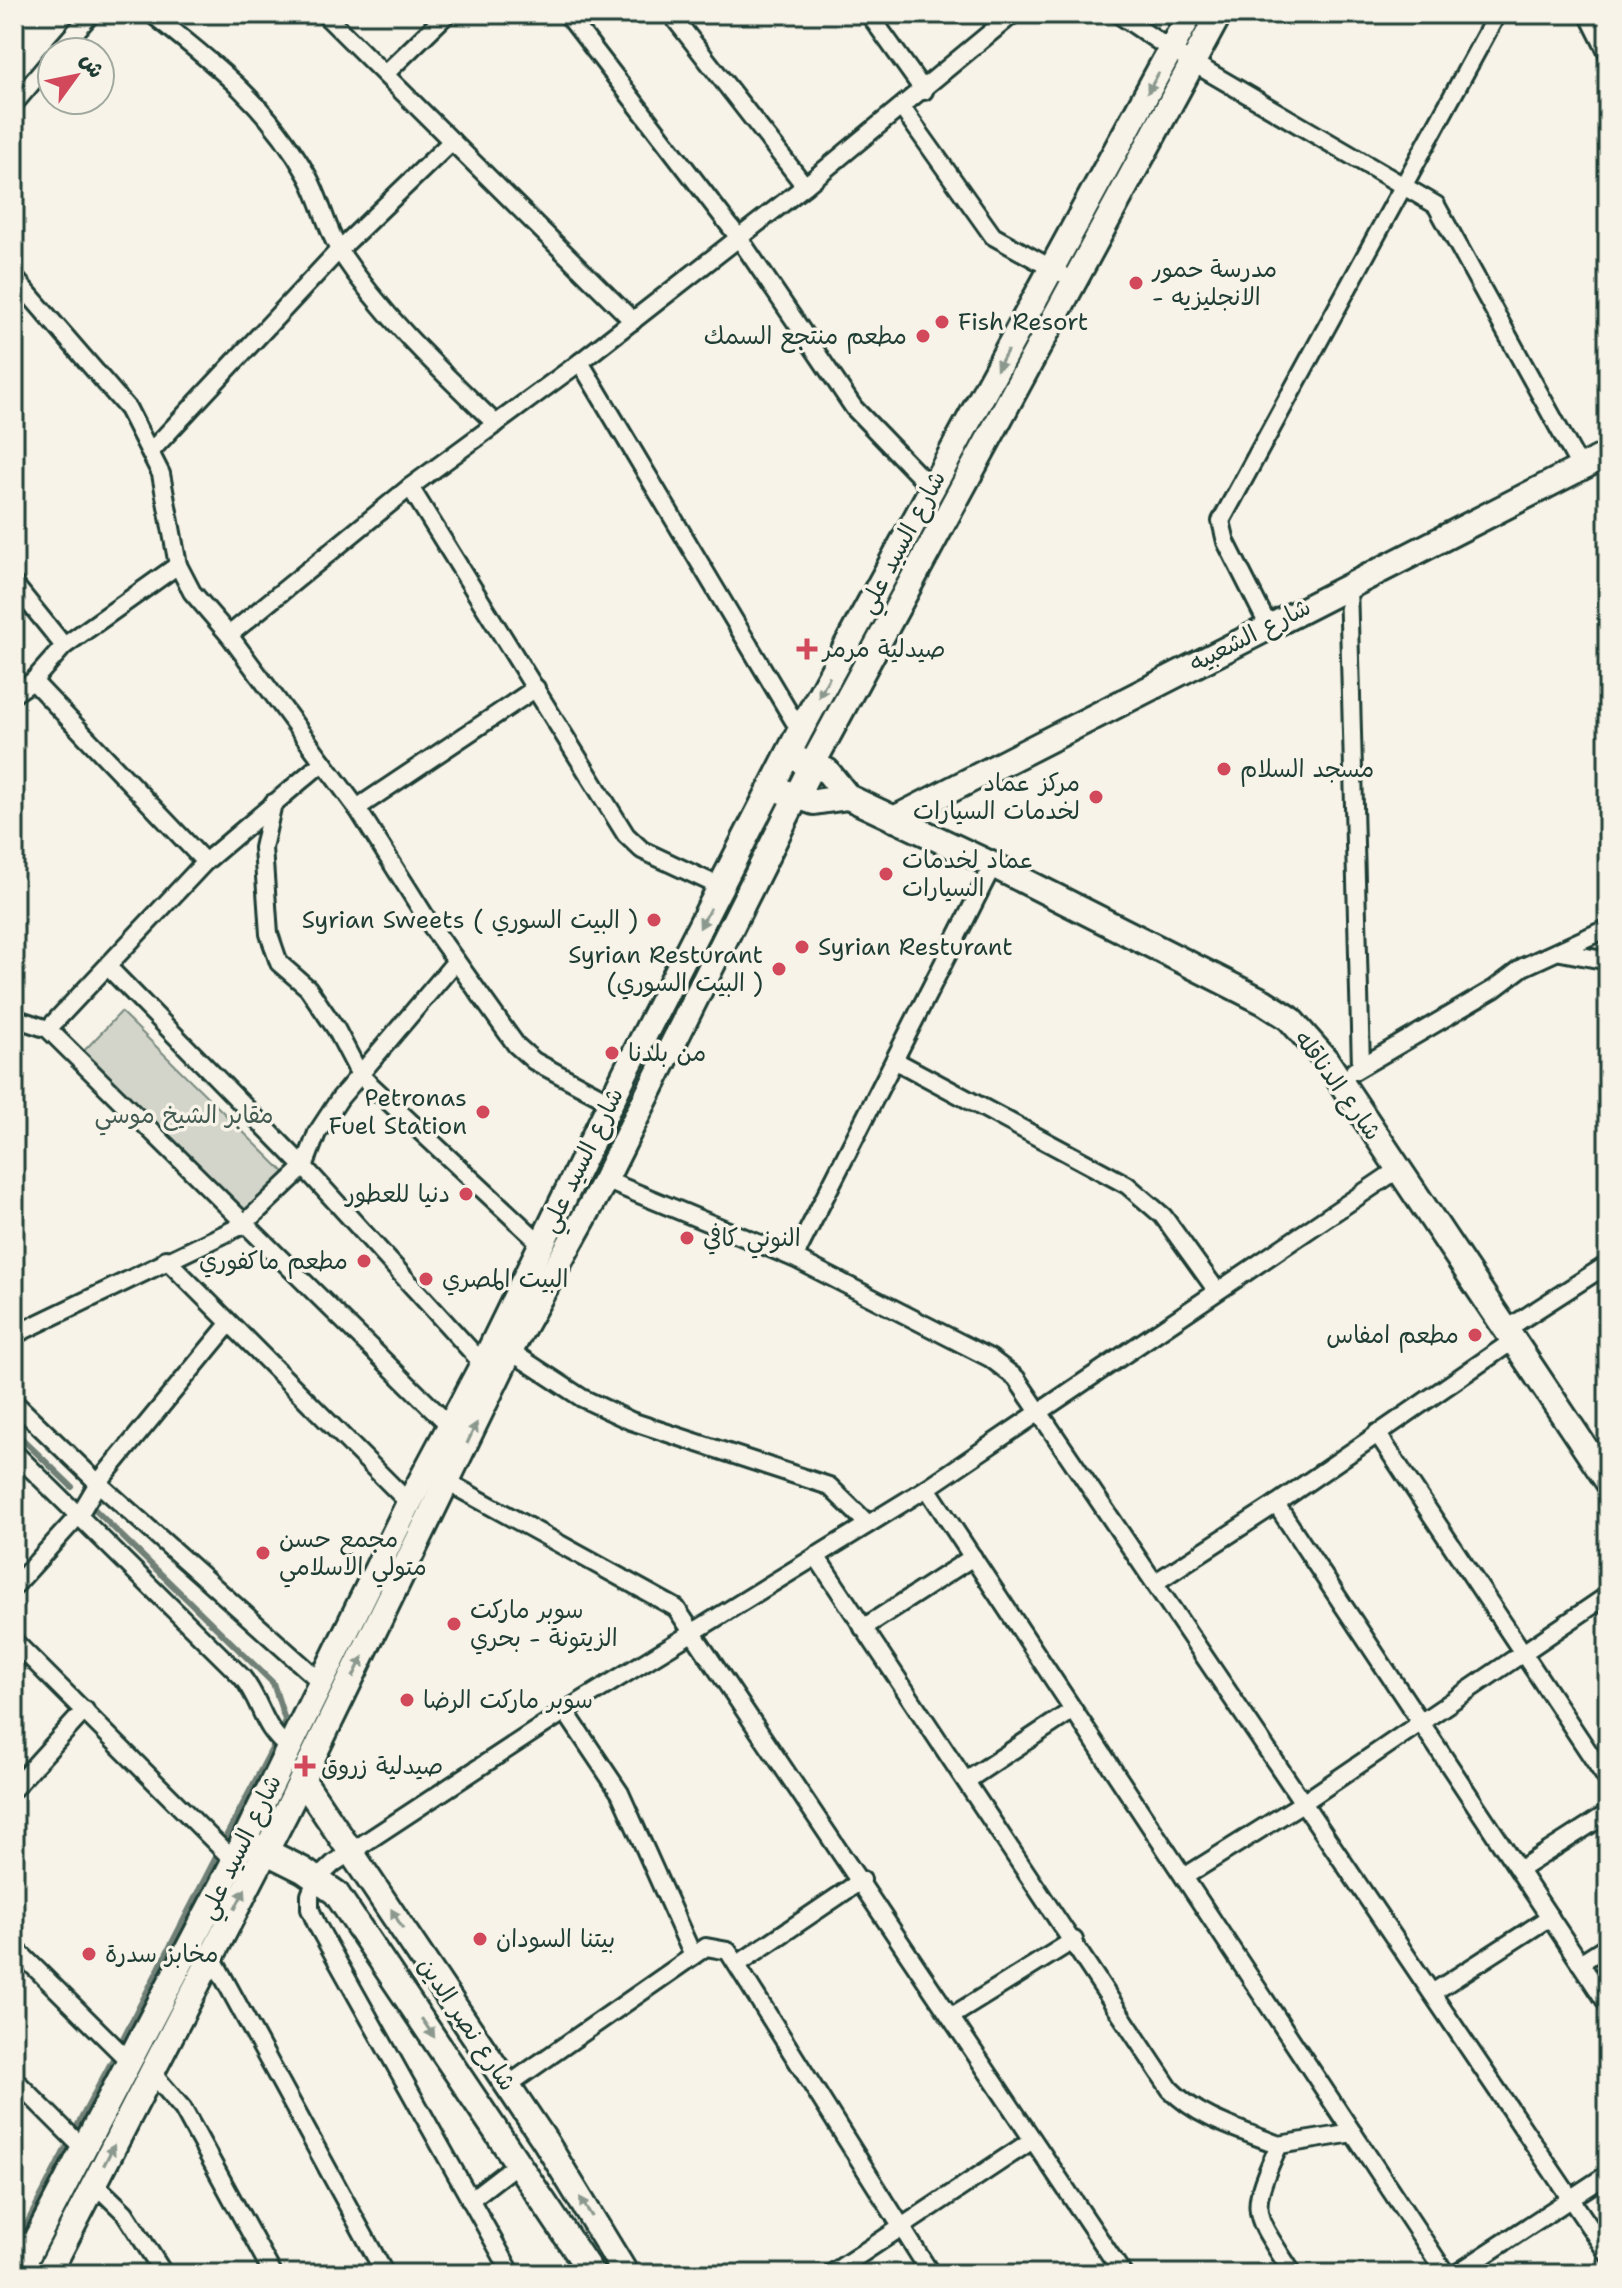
<svg xmlns="http://www.w3.org/2000/svg" width="1622" height="2288" font-family="'Shantell Sans','Playpen Sans Arabic',sans-serif">
<style>
.green{fill:#d3d5ca;stroke:#79897f;stroke-width:2}
.lines{fill:none;stroke-linecap:round;stroke-linejoin:round}
.stream{stroke:#6f8077;stroke-width:6}
.street-casing{stroke:#1f3d34;stroke-width:22}
.secondary-casing{stroke:#1f3d34;stroke-width:30}
.street{stroke:#f7f3e8;stroke-width:16}
.secondary{stroke:#f7f3e8;stroke-width:24}
.oneway{fill:#8b988e}
.poi-dot{fill:#d1495b;stroke:#f7f3e8;stroke-width:3}
.labels{text-anchor:middle;stroke-width:7;stroke-linejoin:round;paint-order:stroke}
.poi-label{font-size:24px;fill:#1f3d34;stroke:#f7f3e8;text-anchor:start}
.street-label{font-size:24px;fill:#1f3d34;stroke:#f7f3e8}
.park-label{font-size:24px;fill:#435b52;stroke:#f7f3e8}
</style>
<rect width="100%" height="100%" fill="#f7f3e8"/>
<filter id="ink" filterUnits="userSpaceOnUse"><feTurbulence type="fractalNoise" baseFrequency=".0125" numOctaves="2"/><feDisplacementMap in="SourceGraphic" scale="16" xChannelSelector="R" yChannelSelector="G"/><feConvolveMatrix kernelMatrix="1 2 1 2 8 2 1 2 1" color-interpolation-filters="sRGB"/></filter>
<g filter="url(#ink)">
<path class="green" d="M121,1012L285,1173L244,1214L81,1054Z"/>
<g class="lines">
<g class="stream">
<path d="M14,1431L72,1487"/>
<path d="M89,1504L273,1683L285,1720L279,1735"/>
<path d="M221,1846L275,1743"/>
<path d="M120,2044L217,1855"/>
<path d="M74,2132L114,2057"/>
<path d="M19,2239L67,2146"/>
</g>
<defs>
<g id="street">
<path d="M152,14C215,64 267,104 307,175C321,199 326,229 341,253C384,318 440,370 496,424"/>
<path d="M324,14L633,321"/>
<path d="M567,14L739,238L854,408L931,488"/>
<path d="M671,14L805,186"/>
<path d="M869,14L924,91"/>
<path d="M1118,14L1171,50L1436,205L1580,467"/>
<path d="M1588,14L1608,54"/>
<path d="M58,52L91,14"/>
<path d="M385,74L447,14"/>
<path d="M14,104L52,59"/>
<path d="M902,108L993,236L1060,273"/>
<path d="M14,277L128,409L161,474L178,565L192,592L229,635L357,808L434,930L516,1045L534,1061L611,1102"/>
<path d="M580,362L800,731"/>
<path d="M152,450L339,250L452,141"/>
<path d="M410,487L626,835L642,850L721,887"/>
<path d="M14,584L64,646"/>
<path d="M1348,584L1361,1066"/>
<path d="M1268,625L1226,542L1221,521L1497,14"/>
<path d="M229,635L410,487L580,362L805,186L1013,14"/>
<path d="M33,681L205,862"/>
<path d="M14,694L33,681L64,646L178,565"/>
<path d="M273,803L263,848L269,934L279,963L308,988L336,1029L360,1075L540,1243"/>
<path d="M357,808L536,688"/>
<path d="M1561,952L1608,961"/>
<path d="M108,967L304,1167L483,1364"/>
<path d="M14,1018L48,1029L450,1426"/>
<path d="M48,1029L205,862L323,762"/>
<path d="M896,1061L1127,1185L1163,1216L1217,1291"/>
<path d="M1354,1071L1494,989L1523,967L1608,928"/>
<path d="M605,1180L794,1258L990,1358L1016,1378L1608,2254"/>
<path d="M794,1258L993,865"/>
<path d="M166,1259L409,1503"/>
<path d="M1507,1329L1608,1264"/>
<path d="M14,1335L243,1225L304,1167L317,1133L340,1098L456,961"/>
<path d="M510,1351L582,1398L631,1421L829,1486L868,1524"/>
<path d="M14,1402L98,1483L321,1682"/>
<path d="M1377,1433L1608,1781"/>
<path d="M14,1452L242,1677C263,1703 261,1727 289,1748"/>
<path d="M449,1483L676,1608L1123,2274"/>
<path d="M927,1488L1446,2274"/>
<path d="M1276,1504L1608,2005"/>
<path d="M816,1556L1170,2089C1199,2119 1241,2130 1279,2145C1247,2215 1253,2211 1293,2274"/>
<path d="M1156,1582L1276,1504L1514,1340"/>
<path d="M14,1587L79,1515L98,1483L229,1324"/>
<path d="M863,1628L973,1557"/>
<path d="M14,1641L234,1861"/>
<path d="M565,1711L620,1793L693,1956"/>
<path d="M966,1781L1073,1710"/>
<path d="M14,1788L85,1710"/>
<path d="M1519,1870L1608,1813"/>
<path d="M1184,1877L1304,1802L1608,1595"/>
<path d="M14,1947L129,2061"/>
<path d="M211,1955L385,2274"/>
<path d="M1580,1963L1608,1945"/>
<path d="M738,1964L862,1880"/>
<path d="M1432,1993L1550,1917"/>
<path d="M952,2016L1074,1940"/>
<path d="M152,2073L183,2109L273,2274"/>
<path d="M14,2079L83,2148"/>
<path d="M508,2085L706,1947L728,1951L931,2274"/>
<path d="M1279,2145L1353,2133"/>
<path d="M95,2184L125,2213L164,2274"/>
<path d="M470,2200L518,2163"/>
<path d="M14,2237L29,2251"/>
<path d="M512,2274L317,1925L310,1909V1895L316,1880L334,1863L565,1711L927,1488L1397,1170"/>
<path d="M831,2274L1031,2141"/>
<path d="M1456,2274L1608,2174"/>
</g>
<g id="secondary">
<path d="M799,760L827,771L848,797L993,865L1264,1002L1289,1018L1326,1060L1608,1482"/>
<path d="M782,791L814,802L848,797"/>
<path d="M894,819L1608,454"/>
<path d="M302,1779L545,2141L626,2274"/>
<path d="M251,1844L303,1870L336,1893L592,2274"/>
<path d="M18,2274L234,1861L409,1503L483,1364L626,1071L800,731L1190,14"/>
<path d="M48,2274L286,1812L510,1351L605,1180L813,763L1219,14"/>
</g>
</defs>
<use href="#street" class="street-casing"/>
<use href="#secondary" class="secondary-casing"/>
<use href="#street" class="street"/>
<use href="#secondary" class="secondary"/>
</g>
<defs><path id="oneway-solid" d="M-6-.8H1V-3.2L6.5 0L1 3.2V.8H-6Z" transform="scale(2)"/></defs>
<g class="oneway">
<use href="#oneway-solid" transform="translate(1153 83) rotate(119)"/>
<use href="#oneway-solid" transform="translate(1002 360) rotate(118)"/>
<use href="#oneway-solid" transform="translate(824 687) rotate(118)"/>
<use href="#oneway-solid" transform="translate(705 918) rotate(118)"/>
<use href="#oneway-solid" transform="translate(472 1433) rotate(-65)"/>
<use href="#oneway-solid" transform="translate(358 1667) rotate(-64)"/>
<use href="#oneway-solid" transform="translate(240 1899) rotate(-63)"/>
<use href="#oneway-solid" transform="translate(397 1919) rotate(-121)"/>
<use href="#oneway-solid" transform="translate(428 2028) rotate(56)"/>
<use href="#oneway-solid" transform="translate(109 2155) rotate(-63)"/>
<use href="#oneway-solid" transform="translate(586 2207) rotate(-122)"/>
</g>
</g>
<g class="poi-dot">
<circle cx="1136" cy="283" r="8"/>
<circle cx="942" cy="322" r="8"/>
<circle cx="923" cy="336" r="8"/>
<path d="M803 637h8v8h8v8h-8v8h-8v-8h-8v-8h8z"/>
<circle cx="1224" cy="769" r="8"/>
<circle cx="1096" cy="797" r="8"/>
<circle cx="886" cy="874" r="8"/>
<circle cx="654" cy="920" r="8"/>
<circle cx="802" cy="947" r="8"/>
<circle cx="779" cy="969" r="8"/>
<circle cx="612" cy="1053" r="8"/>
<circle cx="483" cy="1112" r="8"/>
<circle cx="466" cy="1194" r="8"/>
<circle cx="687" cy="1238" r="8"/>
<circle cx="364" cy="1261" r="8"/>
<circle cx="426" cy="1279" r="8"/>
<circle cx="1475" cy="1335" r="8"/>
<circle cx="263" cy="1553" r="8"/>
<circle cx="454" cy="1624" r="8"/>
<circle cx="407" cy="1700" r="8"/>
<path d="M301 1754h8v8h8v8h-8v8h-8v-8h-8v-8h8z"/>
<circle cx="480" cy="1939" r="8"/>
<circle cx="89" cy="1954" r="8"/>
</g>
<g class="labels">
<g class="poi-label">
<text x="1152" y="277">مدرسة حمور<tspan x="1152" dy="28">- الانجليزيه</tspan></text>
<text x="958" y="330">Fish Resort</text>
<text x="907" y="344" text-anchor="end">مطعم منتجع السمك</text>
<text x="823" y="657">صيدلية مرمر</text>
<text x="1240" y="777">مسجد السلام</text>
<text x="1080" y="791" text-anchor="end">مركز عماد<tspan x="1080" dy="28">لخدمات السيارات</tspan></text>
<text x="902" y="868">عماد لخدمات<tspan x="902" dy="28">السيارات</tspan></text>
<text x="638" y="928" text-anchor="end">Syrian Sweets ( البيت السوري )</text>
<text x="818" y="955">Syrian Resturant</text>
<text x="763" y="963" text-anchor="end">Syrian Resturant<tspan x="763" dy="28">(البيت السوري )</tspan></text>
<text x="628" y="1061">من بلدنا</text>
<text x="467" y="1106" text-anchor="end">Petronas<tspan x="467" dy="28">Fuel Station</tspan></text>
<text x="450" y="1202" text-anchor="end">دنيا للعطور</text>
<text x="703" y="1246">النوني كافي</text>
<text x="348" y="1269" text-anchor="end">مطعم ماكفوري</text>
<text x="442" y="1287">البيت المصري</text>
<text x="1459" y="1343" text-anchor="end">مطعم امفاس</text>
<text x="279" y="1547">مجمع حسن<tspan x="279" dy="28">متولي الاسلامي</tspan></text>
<text x="470" y="1618">سوبر ماركت<tspan x="470" dy="28">الزيتونة - بحري</tspan></text>
<text x="423" y="1708">سوبر ماركت الرضا</text>
<text x="321" y="1774">صيدلية زروق</text>
<text x="496" y="1947">بيتنا السودان</text>
<text x="105" y="1962">مخابز سدرة</text>
</g>
<g class="street-label">
<text transform="translate(902 542) rotate(-62)" y="8">شارع السيد علي</text>
<text transform="translate(1250 635) rotate(-27)" y="8">شارع الشعبيه</text>
<text transform="translate(1338 1085) rotate(54)" y="8">شارع الدناقله</text>
<text transform="translate(582 1160) rotate(-64)" y="8">شارع السيد علي</text>
<text transform="translate(240 1847) rotate(-64)" y="8">شارع السيد علي</text>
<text transform="translate(467 2024) rotate(56)" y="8">شارع نصر الدين</text>
</g>
<g class="park-label">
<text x="184" y="1123">مقابر الشيخ موسي</text>
</g>
</g>
<rect width="1622" height="2288" fill="none" stroke="#f7f3e8" stroke-width="48"/>
<rect x="24" y="24" width="1574" height="2240" fill="none" stroke="#1f3d34" stroke-width="3" filter="url(#ink)"/>
<g transform="translate(76 76) rotate(57)"><circle r="38" fill="#f7f3e8" stroke="#a1aaa0" stroke-width="2"/>
<path d="M0-6L14 30L0 20L-14 30Z" fill="#d1495b"/>
<text y="-12" font-size="22" font-weight="bold" text-anchor="middle" fill="#1f3d34">ش</text>
</g>
</svg>
